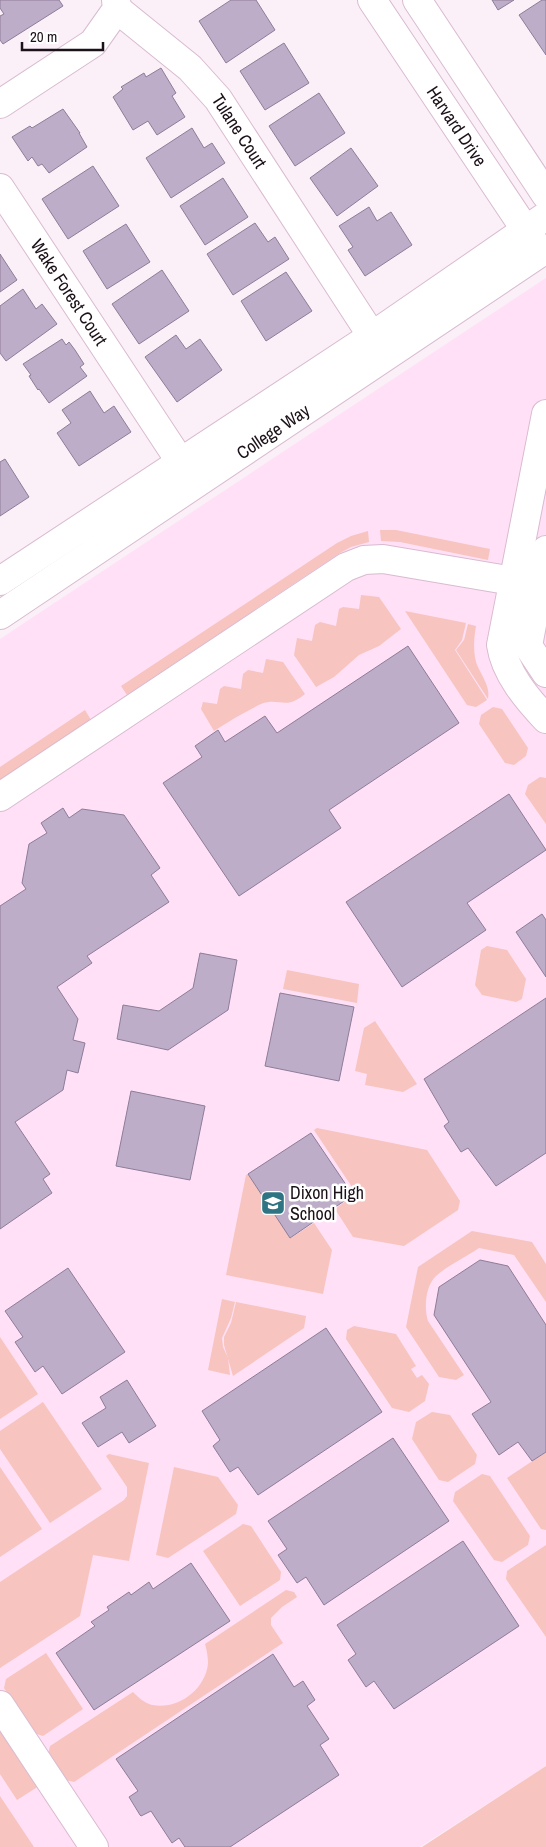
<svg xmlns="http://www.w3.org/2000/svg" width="546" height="1847" font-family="'Archivo Narrow',sans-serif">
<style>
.built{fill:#ffe0f6}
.green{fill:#f7c4bf}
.building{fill:#beadc9;stroke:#8d7d98}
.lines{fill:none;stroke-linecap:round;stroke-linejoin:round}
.minor-casing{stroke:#d9bbd0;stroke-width:30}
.minor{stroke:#fff;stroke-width:28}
.labels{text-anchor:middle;stroke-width:5;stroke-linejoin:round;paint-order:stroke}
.street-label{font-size:18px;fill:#1b1118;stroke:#fff}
.poi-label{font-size:18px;fill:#1b1118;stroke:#fff;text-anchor:start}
</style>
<rect width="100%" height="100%" fill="#fbeff8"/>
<path class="built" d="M546,278V1766L420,1847H0V639Z"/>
<g class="green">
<path d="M380,530H396L490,549L488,560L400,542L381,541Z"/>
<path d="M368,531L369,542L351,547L340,553L127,695L121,686L337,543L351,536Z"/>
<path d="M361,595L379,597L401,629L379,646L359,655L334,677L316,687L294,655L297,638L312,641L315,625L320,622L336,626L339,609L343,607L359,609Z"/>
<path d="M405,611L466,623L462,640L455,650L487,700L476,707L467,705Z"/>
<path d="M468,624L476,626C474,638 473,649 476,662C480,674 491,686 488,699L456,650L464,640Z"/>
<path d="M266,659L283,662L305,694C284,711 281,697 261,704C248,710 226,723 214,731L201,709L203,702L217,704L220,689L224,686L241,689L243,674L248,670L263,673Z"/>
<path d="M493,707L502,709L528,748L526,756L514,765L505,763L479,724L481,715Z"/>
<path d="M85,710L91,720L0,780V767Z"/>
<path d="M540,777L546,778V824L525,794L528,785Z"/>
<path d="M487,946L507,950L526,979L522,999L516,1002L482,995L475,985L481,950Z"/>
<path d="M287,970L359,984L357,1003L283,989Z"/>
<path d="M375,1021L417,1084L403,1092L365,1085L367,1074L355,1071L364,1028Z"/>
<path d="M317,1128L427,1150L460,1201L458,1210L404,1246L353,1237L335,1209L356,1193L314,1130Z"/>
<path d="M248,1174L291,1238L314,1223L332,1250L323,1294L226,1275L246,1175Z"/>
<path d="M472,1231L532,1242L546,1264V1302L514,1255L479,1248C466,1257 447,1266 436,1276C425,1286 424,1309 428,1321L464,1375L456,1380L439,1377L406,1327L418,1267Z"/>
<path d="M222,1299L235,1302L231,1318L222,1338L223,1347L228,1358L230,1375L208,1370Z"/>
<path d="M236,1302L306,1316L304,1328L233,1376L224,1345V1337L231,1323Z"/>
<path d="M354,1326L396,1334L416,1366L411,1369L417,1378L422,1375L429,1384L425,1401L409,1412L392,1408L346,1339L347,1330Z"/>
<path d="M0,1337L38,1394L0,1419Z"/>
<path d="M43,1402L102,1489L50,1523L0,1449V1431Z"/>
<path d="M432,1412L450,1415L477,1455L475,1464L448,1482L439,1480L412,1439L416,1422Z"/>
<path d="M546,1452V1530L541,1529L507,1478Z"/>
<path d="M109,1454L149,1463L129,1561L93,1555L80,1616L0,1668V1582L124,1500L127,1496V1487L106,1456Z"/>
<path d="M0,1467L42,1529L0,1557Z"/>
<path d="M174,1467L218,1477L238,1505L236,1514L168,1558L156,1555Z"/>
<path d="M482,1474L490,1476L530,1536L528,1545L502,1562L494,1560L453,1501L455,1492Z"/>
<path d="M243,1524L251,1526L281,1572L280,1580L240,1606L203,1551Z"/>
<path d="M546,1545V1637L506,1579L507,1571Z"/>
<path d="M286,1590L294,1592L297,1597L282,1607L271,1618V1625L283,1643L74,1782L66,1780L48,1754L50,1746L133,1692C138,1697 144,1703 152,1705C178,1710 205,1690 208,1664C208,1657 207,1651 205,1644Z"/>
<path d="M46,1653L83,1709L43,1736L34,1733L4,1688L6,1679Z"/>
<path d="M0,1729L39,1786L17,1800L0,1774Z"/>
<path d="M546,1766V1847H422Z"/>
<path d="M0,1796L34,1847H0Z"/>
</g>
<g class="building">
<path d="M0,0H59L63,6L3,44L0,40V16L4,14L0,8Z"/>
<path d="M231,0H256L275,30L226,63L199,21Z"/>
<path d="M492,0H514L498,10Z"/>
<path d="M542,0H546V55L519,15Z"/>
<path d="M284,43L309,83L265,110L240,71Z"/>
<path d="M161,68L176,93L172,96L185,117L157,135L148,121L133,130L113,97L123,89L121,87L144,73L146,77Z"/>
<path d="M319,93L345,133L295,166L269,126Z"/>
<path d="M63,109L80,133H79L87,147L49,173L42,164L38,166L32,157L28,161L12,137L30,126L32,128Z"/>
<path d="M192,128L204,148L212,143L225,163L171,198L146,158Z"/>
<path d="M351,148L378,186L337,216L310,178Z"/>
<path d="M93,166L119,206L68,239L42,199Z"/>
<path d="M223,178L248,217L205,245L180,206Z"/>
<path d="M369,207L377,221L391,212L412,245L365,276L348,250L353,247L339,226Z"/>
<path d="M255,223L268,242L275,237L289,259L233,295L207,254Z"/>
<path d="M126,224L150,262L107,289L83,251Z"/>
<path d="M0,254L17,280L0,292Z"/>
<path d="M162,270L189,311L139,344L112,304Z"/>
<path d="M286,272L312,311L266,341L241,301Z"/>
<path d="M23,289L36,309L42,304L57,324L6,361L0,353V306Z"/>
<path d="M176,335L186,349L200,339L222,370L177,402L145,357Z"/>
<path d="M62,339L66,345L69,342L75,350L84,364L80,367L87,376L49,403L39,389L38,390L29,376L31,375L23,364Z"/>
<path d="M90,391L104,413L114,406L131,432L79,466L57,433L71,423L62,410Z"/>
<path d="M5,459L29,497L0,516V462Z"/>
<path d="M408,646L459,723L329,810L341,828L239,896L163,783L202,757L195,746L218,730L225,742L265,716L277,733Z"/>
<path d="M509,794L546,850L467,903L486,930L402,987L346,902Z"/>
<path d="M63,808L69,818L82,809L124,815L160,868L151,875L169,902L87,956L92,963L57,987L78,1019L73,1040L85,1043L78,1073L67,1070L63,1090L15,1122L50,1174L43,1179L52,1193L0,1229V906L26,889L22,883L29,844L47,833L41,823Z"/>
<path d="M542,914L546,920V977L516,932Z"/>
<path d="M200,953L237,960L228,1010L168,1050L117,1039L123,1005L159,1011L193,988Z"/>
<path d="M280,993L354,1007L339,1081L265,1066Z"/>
<path d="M546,998V1153L496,1186L468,1148L461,1152L444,1126L449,1122L424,1079Z"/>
<path d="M131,1091L205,1106L190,1180L116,1166Z"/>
<path d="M311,1133L353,1195L290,1238L248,1174Z"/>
<path d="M480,1260L508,1266L546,1325V1452L532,1461L518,1442L499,1455L472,1414L491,1402L434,1315L439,1287Z"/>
<path d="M68,1268L125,1352L62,1394L43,1366L35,1372L15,1342L23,1337L5,1311Z"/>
<path d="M326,1328L382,1412L258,1495L238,1467L230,1472L213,1446L220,1440L202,1411Z"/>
<path d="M127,1380L156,1426L129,1443L122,1432L98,1447L82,1423L106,1408L100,1397Z"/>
<path d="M393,1438L449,1521L324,1605L306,1577L297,1583L278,1555L287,1549L268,1521Z"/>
<path d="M463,1541L519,1626L394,1709L374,1681L366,1687L348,1660L356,1654L337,1625Z"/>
<path d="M191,1563L230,1621L94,1710L56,1653L95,1626L91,1622L109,1610L107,1607L129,1592L131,1595L149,1582L153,1589Z"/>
<path d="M273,1654L294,1687L303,1681L315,1700L307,1706L329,1739L320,1745L339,1775L230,1847H185L179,1838L172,1843L151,1811L141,1816L140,1815L129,1797L138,1791L116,1759Z"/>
</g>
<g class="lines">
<defs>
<g id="minor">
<path id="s1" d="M372,0L535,244"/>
<path d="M417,0L546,195"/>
<path id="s2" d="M117,9L190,68L218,99L372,336"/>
<path d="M0,104L93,43L117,9L116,0"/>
<path id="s3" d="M0,188L180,461"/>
<path d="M546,414L501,645C505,673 527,699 546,719"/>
<path d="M546,550L528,646L546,673"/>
<path d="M0,581L372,336L546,216"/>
<path id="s4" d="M0,615L546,249"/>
<path d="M0,797L346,567L364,560L383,559L513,581"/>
<path d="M0,1705L94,1847"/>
</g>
</defs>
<use href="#minor" class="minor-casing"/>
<use href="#minor" class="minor"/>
</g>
<defs>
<symbol id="school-square" viewBox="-11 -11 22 22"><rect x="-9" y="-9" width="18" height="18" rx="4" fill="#2f7483" stroke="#fff"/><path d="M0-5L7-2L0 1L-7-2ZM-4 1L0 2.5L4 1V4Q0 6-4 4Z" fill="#fff"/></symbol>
</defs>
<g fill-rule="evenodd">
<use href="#school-square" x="259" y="1189" width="28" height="28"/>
</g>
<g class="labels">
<g class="street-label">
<text dy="6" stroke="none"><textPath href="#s1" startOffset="152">Harvard Drive</textPath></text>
<text dy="6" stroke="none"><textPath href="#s2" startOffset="174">Tulane Court</textPath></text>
<text dy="6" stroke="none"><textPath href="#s3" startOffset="125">Wake Forest Court</textPath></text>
<text dy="6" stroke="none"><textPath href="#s4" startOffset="329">College Way</textPath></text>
</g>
<g class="poi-label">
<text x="290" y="1199">Dixon High<tspan x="290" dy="21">School</tspan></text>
</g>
</g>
<path d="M22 42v8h81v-8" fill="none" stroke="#1b1118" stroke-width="2.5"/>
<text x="30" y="42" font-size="15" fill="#1b1118" stroke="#ffffff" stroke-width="4" paint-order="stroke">20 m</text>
</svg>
